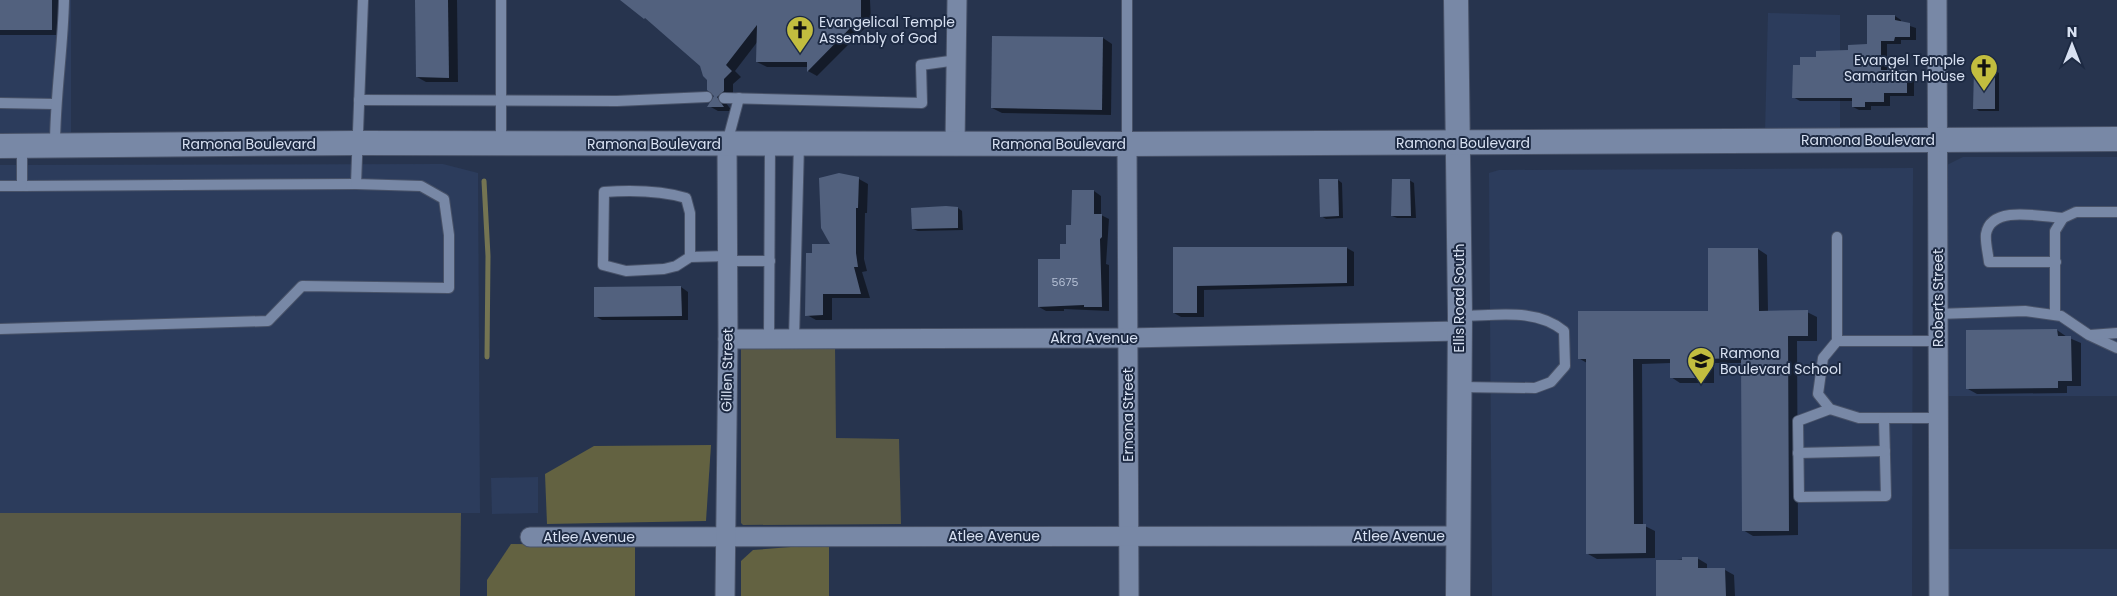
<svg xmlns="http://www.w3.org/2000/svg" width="2117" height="596" font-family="Poppins,sans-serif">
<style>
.built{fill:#2c3c5c}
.green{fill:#595945}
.forest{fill:#636241}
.shadow{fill:#0007}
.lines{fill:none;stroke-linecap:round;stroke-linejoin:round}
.stream{stroke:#747452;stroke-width:5}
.building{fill:#52617e}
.service-casing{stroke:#485268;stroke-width:12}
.minor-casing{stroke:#485268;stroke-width:21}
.tertiary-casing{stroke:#485268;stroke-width:26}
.service{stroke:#7888a6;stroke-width:10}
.minor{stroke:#7888a6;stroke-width:19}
.tertiary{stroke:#7888a6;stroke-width:24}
.labels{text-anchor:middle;stroke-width:4;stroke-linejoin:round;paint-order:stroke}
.number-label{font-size:11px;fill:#b6c1d5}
.poi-label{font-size:14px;fill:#d8e1f2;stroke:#1d2a43;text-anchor:start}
.street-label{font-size:14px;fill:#d8e1f2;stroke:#1d2a43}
</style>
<rect width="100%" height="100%" fill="#27344e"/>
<g class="built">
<rect x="0" y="0" width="71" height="137"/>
<path d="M1768,13L1840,15V133H1765Z"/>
<path d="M1963,157H2117V396H1945V166Z"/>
<path d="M443,164L478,173L480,513H0V165Z"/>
<path d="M1913,168L1912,596H1492L1489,173L1499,170Z"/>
<path d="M538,477V513L492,514L491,478Z"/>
<rect x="1944" y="549" width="173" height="47"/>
</g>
<g class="green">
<path d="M747,345H835L836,438L899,439L901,524L743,525L741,523V349Z"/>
<path d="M0,513H461L460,596H0Z"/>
</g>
<g class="forest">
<path d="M711,445L706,521L547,524L545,474L594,446Z"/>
<path d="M511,544L635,545V596H487V580Z"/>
<path d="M829,544V596H741V561L753,550Z"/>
</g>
<g class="shadow">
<rect x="0" y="0" width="61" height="35"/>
<path d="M416,0H457L458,82H426L417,77Z"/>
<path d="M624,0H870L871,22L817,76L808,71V67H767L757,62L758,41L735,71L741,77L733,84V97L726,103L732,111H718L709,106L715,96L701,65Z"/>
<path d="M1895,16L1901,20V23L1916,28V40H1901V44H1887V71H1907L1914,75V96H1890V106H1871V110H1859L1853,107V101H1800L1793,97L1802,66L1818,58L1868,46Z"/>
<path d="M1103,38L1112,44L1111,115L1002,113L992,108Z"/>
<path d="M1994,70L1999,73V111H1979L1975,108Z"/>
<path d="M859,179L868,184L867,213H865L864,259L867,271L862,272L870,298H832V320H816L807,315L814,254L832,245Z"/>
<path d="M1338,180L1342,183L1343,218L1326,219L1321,216Z"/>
<path d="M1409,180L1414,183L1416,218H1397L1392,216Z"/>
<path d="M1094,191L1101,196V215L1109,219L1106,264L1109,265V311L1064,309V311H1046L1039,307L1062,260L1073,226Z"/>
<path d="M958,208L962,211L963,230L918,231L913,229Z"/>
<path d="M1347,248L1354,252V286L1204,290V317H1181L1174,313V249Z"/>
<path d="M1758,249L1767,255L1768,312H1807L1817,317V341H1797L1798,535L1753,536L1743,530L1742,363H1714V383H1680L1671,377V363L1642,364L1643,525L1655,531V558L1597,559L1588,554L1587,363L1580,359L1709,312V250Z"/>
<path d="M681,287L688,292V320H602L595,316Z"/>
<path d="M2057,330L2067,337L2081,343V386H2067V393L1977,394L1968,389Z"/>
<path d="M1697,558L1707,564V570H1725L1734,575L1735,596H1658L1657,562Z"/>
</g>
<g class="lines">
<path class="stream" d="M484,181L488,256L487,357"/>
</g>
<g class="building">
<rect x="0" y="0" width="52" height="30"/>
<path d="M415,0H448L449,78L416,77Z"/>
<path d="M620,0H861V17L807,72V62H756L757,25L726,65L732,71L724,79V91L717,97L724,107H707L714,96L707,90V80L703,76L700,66L645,18L644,19Z"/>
<path d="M1867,15H1895V20L1910,23V37H1895L1894,41H1881V70H1907V93H1884V102H1865V107H1852V98H1792L1793,65H1800V57H1816V51L1848,50V45L1867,44Z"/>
<path d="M992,36L1103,37L1102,110L991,108Z"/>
<path d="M1974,69H1995V109H1973Z"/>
<path d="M839,173L859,177L858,208H856V253L858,267H854L861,294H823V315L805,316L806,253H812V244H830L821,228L819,178Z"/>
<path d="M1319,179H1338L1339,216L1320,217Z"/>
<path d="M1392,179H1410L1411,216H1391Z"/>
<path d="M1072,190H1094V214H1102V237L1100,239L1102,307H1084V305L1038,307V259H1060V244H1066V225H1071Z"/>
<path d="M946,206L958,207V228L912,229L911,208Z"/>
<path d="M1173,247H1347V283L1197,286V313H1173Z"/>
<path d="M1708,248H1758L1759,311L1808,310V336H1788L1789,531H1742L1741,358L1705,359V378H1670V359H1633L1634,524H1646V553L1586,554V359H1578V311H1708Z"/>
<path d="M681,286L682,316L594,317V287Z"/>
<path d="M2057,329L2058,336H2071L2072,381H2058V388L1966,389V330Z"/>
<path d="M1682,557H1698V568H1725L1726,596H1656V560H1682Z"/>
</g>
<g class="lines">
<defs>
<g id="service">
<path d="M501,0V143"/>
<path d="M1127,0V144"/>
<path d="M724,98L922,103L921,65L957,60"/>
<path d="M359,100L617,101L707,97"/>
<path d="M0,103L55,104"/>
<path d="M727,143L739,98"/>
<path d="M22,145V186L356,184"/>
<path d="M55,145C55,96 63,49 64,0"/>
<path d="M0,186H22"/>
<path d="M1837,237V341"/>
<path d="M690,257V213L686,198C659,190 632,190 604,192L603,265L626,271L664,269L676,266L690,257L727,256"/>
<path d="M727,261H770"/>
<path d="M2056,262H1989C1988,253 1985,242 1986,234C1991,204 2042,217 2063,218"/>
<path d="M1938,314L2025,311L2061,316L2089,335L2117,348"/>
<path d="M2055,315V231L2063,218L2076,212H2117"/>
<path d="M0,329L268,321L302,286L449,288V235L444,199L421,186L356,184L363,0"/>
<path d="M2090,335L2117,333"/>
<path d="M769,339L770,143"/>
<path d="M794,339L799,143"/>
<path d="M1938,341H1837L1823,358L1818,394L1830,409L1859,418H1939"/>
<path d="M1460,387L1535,388L1551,382L1565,366L1564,331C1535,307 1494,316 1460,316"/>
<path d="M1830,409L1798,421L1799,497L1886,496L1884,418"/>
<path d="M1798,453L1885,451"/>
</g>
<g id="minor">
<path d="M1937,0L1939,596"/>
<path d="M955,144L957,0"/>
<path d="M1127,144L1129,596"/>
<path d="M728,339L1128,338L1459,331"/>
<path d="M530,537L1458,536"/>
<path d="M725,596L728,339L727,144"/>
</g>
<g id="tertiary">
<path d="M1456,0L1460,316L1458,596"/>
<path d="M0,146L357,143L1127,144L2117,139"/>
</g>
</defs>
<use href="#service" class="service-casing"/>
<use href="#minor" class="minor-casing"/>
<use href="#tertiary" class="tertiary-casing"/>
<use href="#service" class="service"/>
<use href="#minor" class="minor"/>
<use href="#tertiary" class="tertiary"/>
</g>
<defs>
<symbol id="church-pin" viewBox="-11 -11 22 30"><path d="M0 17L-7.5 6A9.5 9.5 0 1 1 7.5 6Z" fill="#c2bd3f" stroke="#1d2a43"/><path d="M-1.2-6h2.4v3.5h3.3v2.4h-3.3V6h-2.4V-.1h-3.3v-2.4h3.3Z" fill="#111"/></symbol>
<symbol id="school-pin" viewBox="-11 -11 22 30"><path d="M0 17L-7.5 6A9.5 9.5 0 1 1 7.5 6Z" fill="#c2bd3f" stroke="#1d2a43"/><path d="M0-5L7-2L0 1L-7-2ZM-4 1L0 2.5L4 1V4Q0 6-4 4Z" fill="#111"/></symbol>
</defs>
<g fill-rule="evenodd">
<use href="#church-pin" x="784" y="14" width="32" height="43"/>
<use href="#church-pin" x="1968" y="52" width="32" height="43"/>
<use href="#school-pin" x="1685" y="345" width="32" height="43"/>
</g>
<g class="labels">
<g class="number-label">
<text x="1065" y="286">5675</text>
</g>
<g class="poi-label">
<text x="819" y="27">Evangelical Temple<tspan x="819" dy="16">Assembly of God</tspan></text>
<text x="1965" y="65" text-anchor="end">Evangel Temple<tspan x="1965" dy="16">Samaritan House</tspan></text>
<text x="1720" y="358">Ramona<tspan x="1720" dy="16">Boulevard School</tspan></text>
</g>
<g class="street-label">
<text x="1868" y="145">Ramona Boulevard</text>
<text x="1463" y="148">Ramona Boulevard</text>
<text x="249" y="149">Ramona Boulevard</text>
<text x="654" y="149">Ramona Boulevard</text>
<text x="1059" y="149">Ramona Boulevard</text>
<text transform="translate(1459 298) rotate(-90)" y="5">Ellis Road South</text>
<text transform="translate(1938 298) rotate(-90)" y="5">Roberts Street</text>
<text x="1094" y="343">Akra Avenue</text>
<text transform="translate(727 370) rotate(-89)" y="5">Gillen Street</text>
<text transform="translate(1128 415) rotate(-90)" y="5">Ernona Street</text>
<text x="994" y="541">Atlee Avenue</text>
<text x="1399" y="541">Atlee Avenue</text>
<text x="589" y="542">Atlee Avenue</text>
</g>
</g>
<g transform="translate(2072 45)" stroke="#1d2a43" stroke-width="4" paint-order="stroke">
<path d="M0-4L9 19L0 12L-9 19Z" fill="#d8e1f2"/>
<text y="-8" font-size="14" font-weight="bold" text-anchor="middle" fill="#d8e1f2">N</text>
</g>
</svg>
